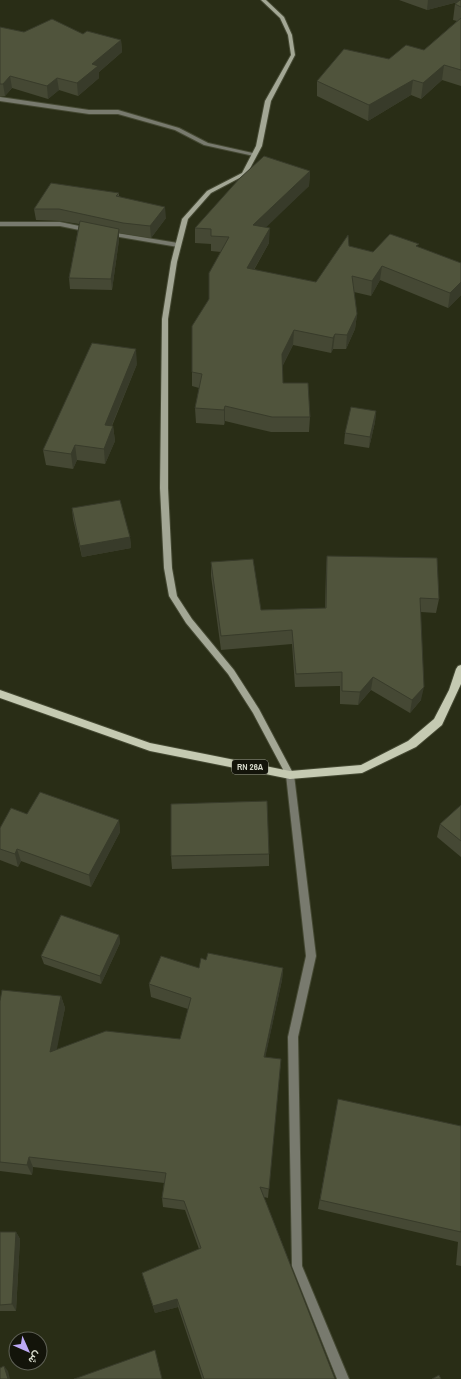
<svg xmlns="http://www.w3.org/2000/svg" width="461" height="1379" font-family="'Archivo Narrow',Vazirmatn,sans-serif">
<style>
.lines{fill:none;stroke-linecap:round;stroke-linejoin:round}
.street-casing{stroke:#444832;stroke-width:2}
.secondary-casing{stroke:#444832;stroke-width:2}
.primary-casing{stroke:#444832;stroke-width:2}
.street{fill:#787a6e;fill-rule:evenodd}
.secondary{fill:#a3a795;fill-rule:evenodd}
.primary{fill:#c5cab2;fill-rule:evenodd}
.wall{fill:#454834}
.shaded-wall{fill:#383b2a}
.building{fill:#50543c;stroke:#383b2a}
.labels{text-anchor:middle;stroke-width:3;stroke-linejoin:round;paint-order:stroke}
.shield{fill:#13140a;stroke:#999b8e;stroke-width:1}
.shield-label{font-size:9px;font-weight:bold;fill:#d2d5c7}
</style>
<rect width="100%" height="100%" fill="#292d16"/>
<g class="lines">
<defs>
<g id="street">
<path d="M0,97L89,110H118L179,128L208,143L257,154L254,156L204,145L175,130L118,114H89L0,101Z"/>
<path d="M0,222H60L89,228L92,230L89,232L60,226H0Z"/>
<path d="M110,232L178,243L181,245L178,247L108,235L107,234Z"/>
<path d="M290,771L293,773L294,775L316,956L298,1037L302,1266L349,1379H337L292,1266L288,1037L306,956L286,775L287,773Z"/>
</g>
<path id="secondary" d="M261,0H266L284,17L292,35L295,55L271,101L262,146L247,174L211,193L188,219L177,262L168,319V488L172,568L177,596L192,619L234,670L259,709L294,775L293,777L290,779L287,777L253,713L228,674L186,623L169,596L164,568L160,488L162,319L171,262L182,219L207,191L242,173L256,146L265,101L291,55L288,35L280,18Z"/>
<path id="primary" d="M461,665V684L442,725L416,747L362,773L290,779L150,751L0,698V690L150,743L290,771L361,765L408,741L434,719L449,690L456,669L458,666Z"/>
</defs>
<use href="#street" class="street-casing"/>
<use href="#secondary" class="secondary-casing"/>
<use href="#primary" class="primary-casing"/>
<use href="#street" class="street"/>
<use href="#secondary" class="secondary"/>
<use href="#primary" class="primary"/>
</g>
<g class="wall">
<path d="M399,0H461V86L442,80L421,99L411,95L368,121L317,96V81L389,59L424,50L457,21L453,20L455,4L458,2L427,10Z"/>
<path d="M0,27L24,32L83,34L121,40L122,52L99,72V78L78,96L59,90L48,99L12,88L5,96H0Z"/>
<path d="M310,171L309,186L265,227L269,243L254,270L316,282L349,246L373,252L418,247L461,263V295L448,308L380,280L371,296L354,292L357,314L355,329L346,349H333L331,353L293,345L282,367L283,383L310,417L309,432H271L225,421L224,425L196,423L195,408L199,388L192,386V372L209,299L221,252L211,251V244L195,243V228Z"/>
<path d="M119,193V196L166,218L151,238L119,233V240L112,290L70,289L69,278L79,224L60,221L36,220L34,209Z"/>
<path d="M137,364L112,426H113L115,441L105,464L77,460L73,469L46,465L43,450Z"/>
<path d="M376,411L375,422L369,448L344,444L345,433Z"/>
<path d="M72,508L130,537L131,548L82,557L73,519Z"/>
<path d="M327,556L439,599L436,613L421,612V700L410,713L371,690L358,705L340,704V686L295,687L292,644L221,650L211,576V562L261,610L325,608L326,570Z"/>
<path d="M461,805V857L437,837L440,824Z"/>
<path d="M27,814L119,820L120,832L91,887L21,861L18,867L0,860V828Z"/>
<path d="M269,854V866L172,869L171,856Z"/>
<path d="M119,935L120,943L101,984L44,964L41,956Z"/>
<path d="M206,960L283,968L282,980L265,1057L281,1059L268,1198L264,1197L335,1379H202L178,1307L155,1313L142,1273L199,1249L185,1210L163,1207L162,1198L164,1183L33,1167L32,1175L0,1171V1001L61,996L65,1008L56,1050L180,1039L188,1009L151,997L149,984L199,968Z"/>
<path d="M336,1110L461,1126V1266L456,1265L458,1242L318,1209Z"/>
<path d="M0,1232H16L20,1239L16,1311H0Z"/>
</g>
<g class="shaded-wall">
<path d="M428,0H461V1L427,10Z"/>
<path d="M121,40L122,52L99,72V78L78,96L77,83L92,64Z"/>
<path d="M444,65L442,80L421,99L423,83Z"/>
<path d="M10,76L12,88L5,96L3,84Z"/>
<path d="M57,78L59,90L48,99L47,86Z"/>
<path d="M413,80L411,95L368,121L369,105Z"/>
<path d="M310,171L309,186L253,240V225Z"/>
<path d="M165,207L166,218L151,238L150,226Z"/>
<path d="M270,228L269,243L246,283L247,268Z"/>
<path d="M119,229V240L112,290L111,279Z"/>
<path d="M382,266L380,280L371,296L372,281Z"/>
<path d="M461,282V295L448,308L450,293Z"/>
<path d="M357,314L355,329L346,349L347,335Z"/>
<path d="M294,330L293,345L281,369L282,354Z"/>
<path d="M335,334L333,349L331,353L333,338Z"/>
<path d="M136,349L137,364L106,439L105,425Z"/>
<path d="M225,406V421L224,425V410Z"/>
<path d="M376,411L375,422L369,448L370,437Z"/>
<path d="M113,426L115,441L105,464L104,449Z"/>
<path d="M75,445L77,460L73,469L71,454Z"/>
<path d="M130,537L131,548L82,557L80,546Z"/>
<path d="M373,677L371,690L358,705L360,692Z"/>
<path d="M424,687L421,700L410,713L412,700Z"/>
<path d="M119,820L120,832L91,887L89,875Z"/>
<path d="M17,849L21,861L18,867L15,854Z"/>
<path d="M119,935L120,943L101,984L100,976Z"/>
<path d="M283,968L282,980L263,1068L264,1057Z"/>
<path d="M61,996L65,1008L54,1064L50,1052Z"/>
<path d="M29,1157L33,1167L32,1175L27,1165Z"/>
<path d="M16,1232L20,1239L16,1311L12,1304Z"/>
<path d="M177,1299L178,1307L155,1313L153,1306Z"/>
<path d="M4,1366L8,1371L10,1379H8Z"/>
</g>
<g class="building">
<path d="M460,0H461V7L455,4Z"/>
<path d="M461,18V70L444,65L423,83L413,80L369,105L317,81L344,49L389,59L406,45L424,50Z"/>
<path d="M52,19L83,34L87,31L121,40L92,64L98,66L77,83L57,78L47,86L10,76L3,84H0V27L24,32Z"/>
<path d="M264,156L310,171L253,225L270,228L247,268L316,282L348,235L349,246L373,252L390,234L419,244L416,246L461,263V282L450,293L382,266L372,281L352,276L357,314L347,335L335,334L333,338L294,330L282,354L283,383H308L310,417H272L225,406L224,410L195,408L202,374L192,372V326L209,299V273L229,237L211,236V229L195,228L239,179Z"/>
<path d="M51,183L119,193L116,196L165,207L150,226L123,223L59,209H34Z"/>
<path d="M80,221L119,229L111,279L69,278Z"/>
<path d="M92,343L136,349L105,425L113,426L104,449L75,445L71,454L43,450Z"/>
<path d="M351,407L376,411L370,437L345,433Z"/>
<path d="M120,500L130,537L80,546L72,508Z"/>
<path d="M327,556L437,558L439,599L420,598L424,687L412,700L373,677L360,692L342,691V672L296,674L292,630L221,636L211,562L253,559L261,610L326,608Z"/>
<path d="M40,792L119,820L89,875L17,849L15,854L0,849V828L11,808L27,814Z"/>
<path d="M267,801L269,854L171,856V804Z"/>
<path d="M461,805V841L440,824Z"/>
<path d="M61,915L119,935L100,976L41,956Z"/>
<path d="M208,953L283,968L264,1057L281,1059L269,1189L260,1187L335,1379H204L177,1299L153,1306L142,1273L201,1248L184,1201L162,1198L166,1173L29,1157L27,1165L0,1162V1001L2,990L61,996L50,1052L106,1031L180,1039L191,998L149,984L161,956L199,968L201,958L206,960Z"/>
<path d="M338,1099L461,1126V1232L320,1200Z"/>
<path d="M0,1232H16L12,1304L0,1305Z"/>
<path d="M155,1350L162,1379H74Z"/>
<path d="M4,1366L8,1379H0V1368Z"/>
<path d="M439,1375L441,1379H432Z"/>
</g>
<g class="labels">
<rect class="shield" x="232" y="760" width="36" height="14" rx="3"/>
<g class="shield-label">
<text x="250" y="770">RN 26A</text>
</g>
</g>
<g transform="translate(28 1351) rotate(135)"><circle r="19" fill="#13140a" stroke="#5f6156"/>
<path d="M0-3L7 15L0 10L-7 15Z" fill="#bda9f5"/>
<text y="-6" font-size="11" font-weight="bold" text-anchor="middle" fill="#d2d5c7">ش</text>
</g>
</svg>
